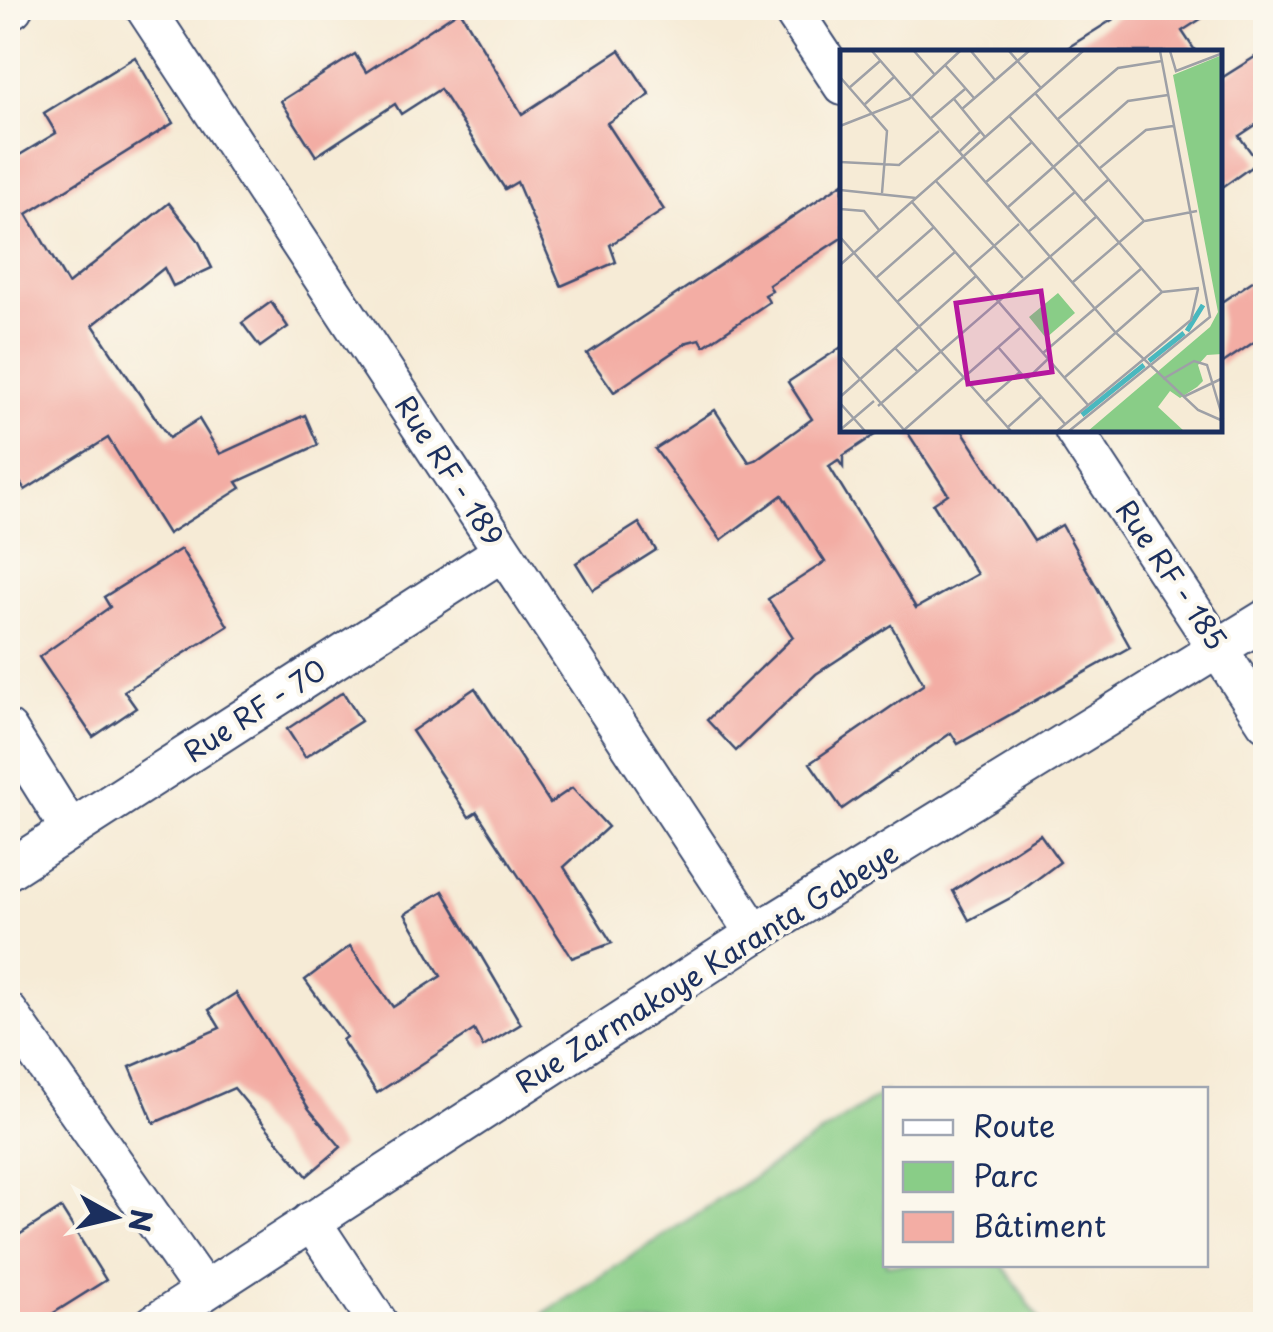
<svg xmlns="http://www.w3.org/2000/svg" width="1273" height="1332" font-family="'Playpen Sans',sans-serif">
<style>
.green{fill:#89cd87;stroke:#527e72;stroke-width:2.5}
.building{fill:#f3ada4}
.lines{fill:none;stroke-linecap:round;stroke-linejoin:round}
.minor-casing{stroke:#3c4b70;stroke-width:42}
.minor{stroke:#fff;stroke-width:38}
.labels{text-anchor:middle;stroke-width:8;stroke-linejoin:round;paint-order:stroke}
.street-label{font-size:28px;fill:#1b2f5e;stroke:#fbf7ec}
.inset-river{fill:none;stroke:#49b8bf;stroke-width:5}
.inset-road{fill:none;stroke:#9ea0a6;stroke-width:2.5}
.view{fill:#b5179e;fill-opacity:0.15;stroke:#b5179e;stroke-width:5}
.inset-edge{fill:none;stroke:#1b2f5e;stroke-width:5}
</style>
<rect width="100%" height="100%" fill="#fbf7ec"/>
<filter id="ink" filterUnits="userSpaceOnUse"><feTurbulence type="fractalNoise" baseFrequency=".01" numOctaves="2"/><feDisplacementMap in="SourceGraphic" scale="20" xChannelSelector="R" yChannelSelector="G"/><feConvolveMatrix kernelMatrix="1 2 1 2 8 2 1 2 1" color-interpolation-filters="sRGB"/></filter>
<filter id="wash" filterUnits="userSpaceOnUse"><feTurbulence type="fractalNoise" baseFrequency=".0048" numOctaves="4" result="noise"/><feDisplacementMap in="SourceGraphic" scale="40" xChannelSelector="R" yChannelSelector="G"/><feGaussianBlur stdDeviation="2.25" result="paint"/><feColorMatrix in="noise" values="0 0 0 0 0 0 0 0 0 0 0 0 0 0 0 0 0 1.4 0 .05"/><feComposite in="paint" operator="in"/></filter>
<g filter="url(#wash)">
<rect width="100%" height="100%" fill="#f6ebd6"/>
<path class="green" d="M885,1092L886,1264L1003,1265L1042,1324H552L544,1313Z"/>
<g id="blocks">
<g class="building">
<path d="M1131,8H1218L1182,31L1196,52H1061Z"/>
<path d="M460,10L522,114L620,50L650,95L607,123L664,210L610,245L616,262L561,286L517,182L505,189L440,89L401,114L395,104L316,156L281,101L355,54L366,72Z"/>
<path d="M1266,50V118L1239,136L1258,162L1220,189V79Z"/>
<path d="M135,57L173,123L27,214L68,284L169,203L198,240L212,268L173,286L164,268L93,325L169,438L199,419L220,454L305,415L318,445L237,482L241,488L168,534L108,438L25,490L8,463V162L56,133L44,113Z"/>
<path d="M843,183V237L769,285L772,291L765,295L769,302L704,346L700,339L688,342L614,392L587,354Z"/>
<path d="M1266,272V334L1220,365V303Z"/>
<path d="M271,302L288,327L260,347L242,323Z"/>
<path d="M843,346V430H882L843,456V467L838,460L829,466L916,608L977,574L933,504L948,494L906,430H962L1034,541L1062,525L1130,647L958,744L951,733L842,809L810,763L924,684L891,625L816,674L736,751L707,720L793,637L768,599L825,562L782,495L721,540L655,449L715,410L749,462L755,460L812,419L788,382Z"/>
<path d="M639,523L656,550L593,590L576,563Z"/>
<path d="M181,549L228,626L124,691L136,708L93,737L39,657L110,607L104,597Z"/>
<path d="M475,688L550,803L572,788L608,827L564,867L612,943L572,958L477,812L469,817L412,731Z"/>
<path d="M343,692L361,721L305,757L287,729Z"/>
<path d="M1040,834L1060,862L1016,895L969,920L953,891Z"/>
<path d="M443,891L521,1024L483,1047L474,1030L377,1093L342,1040L346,1037L305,980L350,946L393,1007L441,976L405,914Z"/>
<path d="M236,993L309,1109L341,1147L307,1176L234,1088L154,1123L130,1067L220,1028L209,1010Z"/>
<path d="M61,1208L106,1280L36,1324H8V1242Z"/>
</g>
</g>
</g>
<g filter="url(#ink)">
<use href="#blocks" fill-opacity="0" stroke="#3c4b70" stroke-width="2.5"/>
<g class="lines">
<defs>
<g id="minor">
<path d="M145,8L755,934"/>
<path d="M791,8L843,86"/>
<path d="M8,11L13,8"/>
<path d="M1074,430L1266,722"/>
<path d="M8,730L70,829"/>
<path d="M8,870L502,552"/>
<path d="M8,1012L204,1291"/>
<path d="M311,1221L379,1324"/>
<path d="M154,1324L755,934L1266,619"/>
</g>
</defs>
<use href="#minor" class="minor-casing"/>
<use href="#minor" class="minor"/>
</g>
</g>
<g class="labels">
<g class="street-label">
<text transform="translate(449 471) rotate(57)" y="10">Rue RF - 189</text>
<text transform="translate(1171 575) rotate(56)" y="10">Rue RF - 185</text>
<text transform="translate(255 711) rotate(-33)" y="10">Rue RF - 70</text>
<text transform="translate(707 968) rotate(-32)" y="10">Rue Zarmakoye Karanta Gabeye</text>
</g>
</g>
<g transform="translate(840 50)">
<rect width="382" height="382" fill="#f6ebd6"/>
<path d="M382,5V304L367,305L358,315L363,331L357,337L340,348L330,341L318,357L344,381H248L370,277L378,262L333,25ZM218,243L235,263L206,288L189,267Z" fill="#89cd87"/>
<path class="inset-river" d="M347,281L363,255M309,311L344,283M242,365L304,315"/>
<path class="inset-road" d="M32,1L276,283L358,360L383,371M74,1L95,25M131,1L155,30M169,1L201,38M330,1L336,21L383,3M105,15L134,48M0,27L47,81L42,143M9,38L40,11M195,43L304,171L233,232M114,49L145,87M24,55L54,27M122,59L189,1M170,67L322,242M90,69L125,39M218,69L278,18L322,11M0,76L69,49L120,1M119,102L141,81M0,112L59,115L99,81M260,118L306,80L333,76M95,130L183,228M145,133L192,92M0,140L76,148M244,151L269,129M72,152L248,355M167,158L288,51L328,45M0,159L24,161L39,180M305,171L357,161M188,182L235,142M0,187L171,381M0,215L243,1M129,218L179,174M36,228L94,177M57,252L115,202M158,297L225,374M55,298L77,321M203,303L302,218M0,306L65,381M224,328L322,242L359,238M323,329L354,311L367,315L383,369M186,330L208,309M0,347L136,226M343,347L383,328M145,352L180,322M0,353L25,381M38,356L257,166M168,377L201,347M0,380L34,351M64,380L180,278M217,381L351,270L358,239M229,381L370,267L320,1"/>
<path class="view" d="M201,241L212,322L128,334L116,253Z"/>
<rect width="382" height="382" class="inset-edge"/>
</g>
<rect width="1273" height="1332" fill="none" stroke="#fbf7ec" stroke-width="40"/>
<rect x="883" y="1087" width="325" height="180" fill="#fbf7ec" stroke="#a1a7b3" stroke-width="2.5"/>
<rect x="903" y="1120" width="50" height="15" fill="#ffffff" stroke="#a1a7b3" stroke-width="2.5"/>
<text x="973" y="1137" font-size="30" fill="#1b2f5e">Route</text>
<rect x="903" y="1162" width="50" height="30" fill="#89cd87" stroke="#a1a7b3" stroke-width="2.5"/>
<text x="973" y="1187" font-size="30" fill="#1b2f5e">Parc</text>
<rect x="903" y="1212" width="50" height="30" fill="#f3ada4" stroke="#a1a7b3" stroke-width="2.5"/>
<text x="973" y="1237" font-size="30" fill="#1b2f5e">Bâtiment</text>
<g transform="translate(115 1217) rotate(98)" stroke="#fbf7ec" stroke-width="8" paint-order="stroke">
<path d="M0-8L18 38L0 25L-18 38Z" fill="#1b2f5e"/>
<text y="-15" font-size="28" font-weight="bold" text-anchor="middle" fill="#1b2f5e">N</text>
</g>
</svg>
